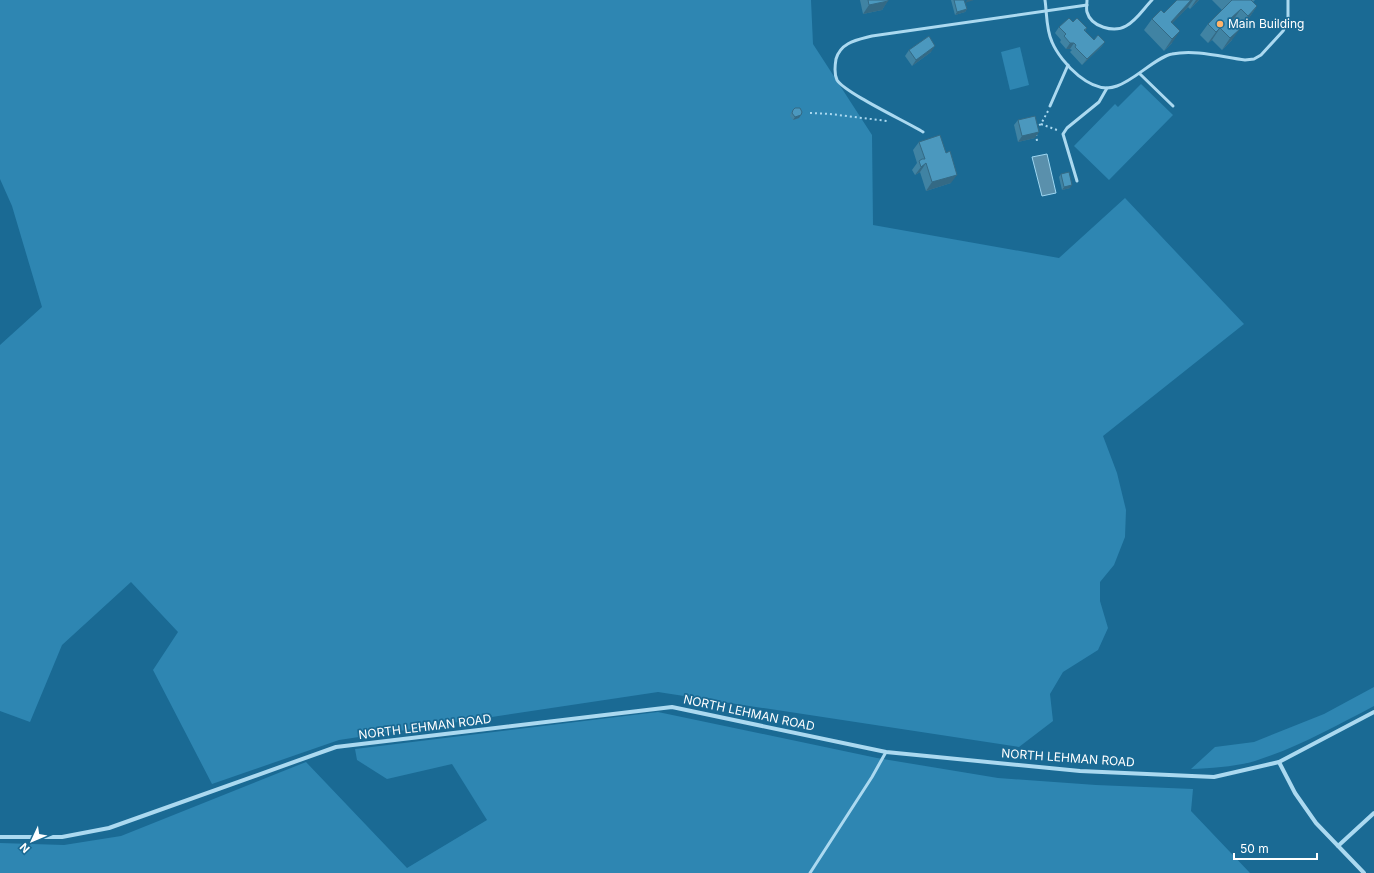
<svg xmlns="http://www.w3.org/2000/svg" width="1374" height="873" font-family="Inter,sans-serif">
<style>
.green{fill:#2e86b2}
.water{fill:#5a90ac;stroke:#9ed7f2}
.lines{fill:none;stroke-linecap:round;stroke-linejoin:round}
.path{stroke:#abd9f0;stroke-width:2;stroke-dasharray:2 3;stroke-linecap:butt}
.lane{stroke:#abd9f0;stroke-width:3}
.street{stroke:#abd9f0;stroke-width:4}
.wall{fill:#4083a3}
.shaded-wall{fill:#346a85}
.building{fill:#4b98be;stroke:#346a85}
.poi-dot{fill:#ffb46a;stroke:#1a6a94;stroke-width:1.5}
.labels{text-anchor:middle;stroke-width:3.5;stroke-linejoin:round;paint-order:stroke}
.poi-label{font-size:12px;fill:#fff;stroke:#1a6a94;text-anchor:start}
.street-label{font-size:12px;fill:#fff;stroke:#1a6a94}
</style>
<rect width="100%" height="100%" fill="#1a6a94"/>
<g class="green">
<path d="M0,0H811L813,44L872,135L873,225L1059,258L1125,198L1244,324L1103,436L1117,473L1126,510L1125,537L1114,565L1100,582V601L1108,628L1098,650L1063,672L1050,694L1053,721L1019,747L658,692L339,740L212,784L153,670L178,632L131,582L62,645L30,722L0,711V345L42,307L12,206L0,179Z"/>
<path d="M1020,47L1029,85L1010,90L1001,52Z"/>
<path d="M1141,84L1173,115L1109,180L1074,146L1115,104L1118,107Z"/>
<path d="M1374,687V706C1336,726 1296,748 1255,761C1234,767 1212,768 1191,769L1215,747L1254,742L1324,714Z"/>
<path d="M658,712L877,758L998,778L1096,785L1193,789L1191,811L1250,873H0V843L64,845L121,836L306,762L407,868L487,820L452,764L387,779L357,760L355,749Z"/>
</g>
<path class="water" d="M1047,154L1056,193L1042,196L1032,157Z"/>
<g class="lines">
<g class="path">
<path d="M810,113L830,114L887,121"/>
<path d="M1041,124L1057,130"/>
<path d="M1035,128L1041,124L1048,111"/>
<path d="M1036,134L1037,141"/>
</g>
<g class="lane">
<path d="M1045,0C1047,14 1046,29 1052,42C1061,63 1092,96 1117,86C1135,80 1156,57 1172,54C1195,49 1222,57 1245,60L1254,59L1261,55L1283,31L1288,22V0"/>
<path d="M1087,0C1087,4 1086,9 1087,12C1091,27 1114,33 1126,26C1137,20 1144,8 1152,0"/>
<path d="M1140,74L1173,106"/>
<path d="M1050,106L1068,65"/>
<path d="M923,132C907,122 845,93 837,80C834,74 835,65 836,59C841,42 857,40 872,36L1087,5"/>
<path d="M1077,181L1063,134L1067,128L1099,102L1107,88"/>
<path d="M810,873L872,777L886,752"/>
</g>
<g class="street">
<path d="M1279,762L1295,793L1316,823L1364,873"/>
<path d="M0,837H62L109,828L336,747L672,707L886,752L1080,771L1214,777L1279,762L1374,712"/>
<path d="M1338,846L1374,813"/>
</g>
</g>
<g class="wall">
<path d="M860,0H888L882,10L863,14Z"/>
<path d="M951,0H964L967,9L965,12L955,15Z"/>
<path d="M1177,0H1199L1190,9L1188,7L1172,23V43L1164,51L1144,30L1152,19L1164,13Z"/>
<path d="M1212,0H1255L1253,2L1257,6L1249,18L1240,27L1233,20L1232,21V40L1222,50L1212,40L1208,43L1200,35L1208,24L1222,10Z"/>
<path d="M1073,22L1087,28L1085,31L1094,40L1105,42L1101,47L1082,65L1070,52L1072,50L1070,49H1066L1060,42L1061,40L1055,33L1059,27Z"/>
<path d="M909,50L931,52L912,66L905,56Z"/>
<path d="M793,110L799,118L793,120L790,116L791,113Z"/>
<path d="M1018,120L1035,138L1018,142L1014,125Z"/>
<path d="M919,142L951,183L926,191L920,172L915,175L912,170L917,163L913,150Z"/>
<path d="M1061,174L1070,188L1062,190L1059,177Z"/>
</g>
<g class="shaded-wall">
<path d="M967,0H974L965,3Z"/>
<path d="M1191,0H1193L1188,7L1165,31L1171,22Z"/>
<path d="M1196,0H1199L1190,9Z"/>
<path d="M888,1L882,10L863,14L869,5Z"/>
<path d="M1257,6L1249,18L1240,27L1248,16Z"/>
<path d="M967,9L965,12L955,15L957,12Z"/>
<path d="M1241,9L1233,20L1222,30L1230,19Z"/>
<path d="M1220,28L1212,40L1208,43L1216,32Z"/>
<path d="M1240,29L1232,40L1222,50L1230,38Z"/>
<path d="M1180,31L1172,43L1164,51L1172,39Z"/>
<path d="M1105,42L1101,47L1082,65L1087,59Z"/>
<path d="M1070,43H1074L1070,49H1066Z"/>
<path d="M935,46L931,52L912,66L916,60Z"/>
<path d="M801,115L799,118L793,120L795,117Z"/>
<path d="M1039,132L1035,138L1018,142L1022,136Z"/>
<path d="M926,163L920,172L915,175L921,167Z"/>
<path d="M957,175L951,183L926,191L932,182Z"/>
<path d="M1072,185L1070,188L1062,190L1064,187Z"/>
</g>
<g class="building">
<path d="M868,0H888V1L869,5Z"/>
<path d="M954,0H964L967,9L957,12Z"/>
<path d="M1177,0H1191L1171,22L1180,31L1172,39L1152,19L1161,10L1164,13Z"/>
<path d="M1232,0H1251L1257,6L1248,16L1241,9L1230,19L1240,29L1230,38L1220,28L1216,32L1208,24Z"/>
<path d="M1069,18L1073,22L1077,18L1087,28L1084,30L1094,40L1098,35L1105,42L1087,59L1075,47L1076,45L1074,43H1070L1064,36L1066,34L1059,27Z"/>
<path d="M929,36L935,46L916,60L909,50Z"/>
<path d="M795,108H800L802,112L801,115L795,117L792,113L793,110Z"/>
<path d="M1035,116L1039,132L1022,136L1018,120Z"/>
<path d="M940,135L946,153L950,151L957,175L932,182L926,163L921,167L919,161L922,159H925L919,142Z"/>
<path d="M1069,172L1072,185L1064,187L1061,174Z"/>
</g>
<circle class="poi-dot" cx="1220" cy="24" r="4"/>
<g class="labels">
<g class="poi-label">
<text x="1228" y="28">Main Building</text>
</g>
<g class="street-label">
<text transform="translate(749 713) rotate(12)" y="4">NORTH LEHMAN ROAD</text>
<text transform="translate(425 727) rotate(-7)" y="4">NORTH LEHMAN ROAD</text>
<text transform="translate(1068 758) rotate(4)" y="4">NORTH LEHMAN ROAD</text>
</g>
</g>
<g transform="translate(32 841) rotate(226)" stroke="#1a6a94" stroke-width="3" paint-order="stroke">
<path d="M0-3L7 15L0 10L-7 15Z" fill="#ffffff"/>
<text y="-6" font-size="11" font-weight="bold" text-anchor="middle" fill="#ffffff">N</text>
</g>
<path d="M1234 853v6h83v-6" fill="none" stroke="#ffffff" stroke-width="2"/>
<text x="1240" y="853" font-size="12" fill="#ffffff" stroke="#1a6a94" stroke-width="3" paint-order="stroke">50 m</text>
</svg>
